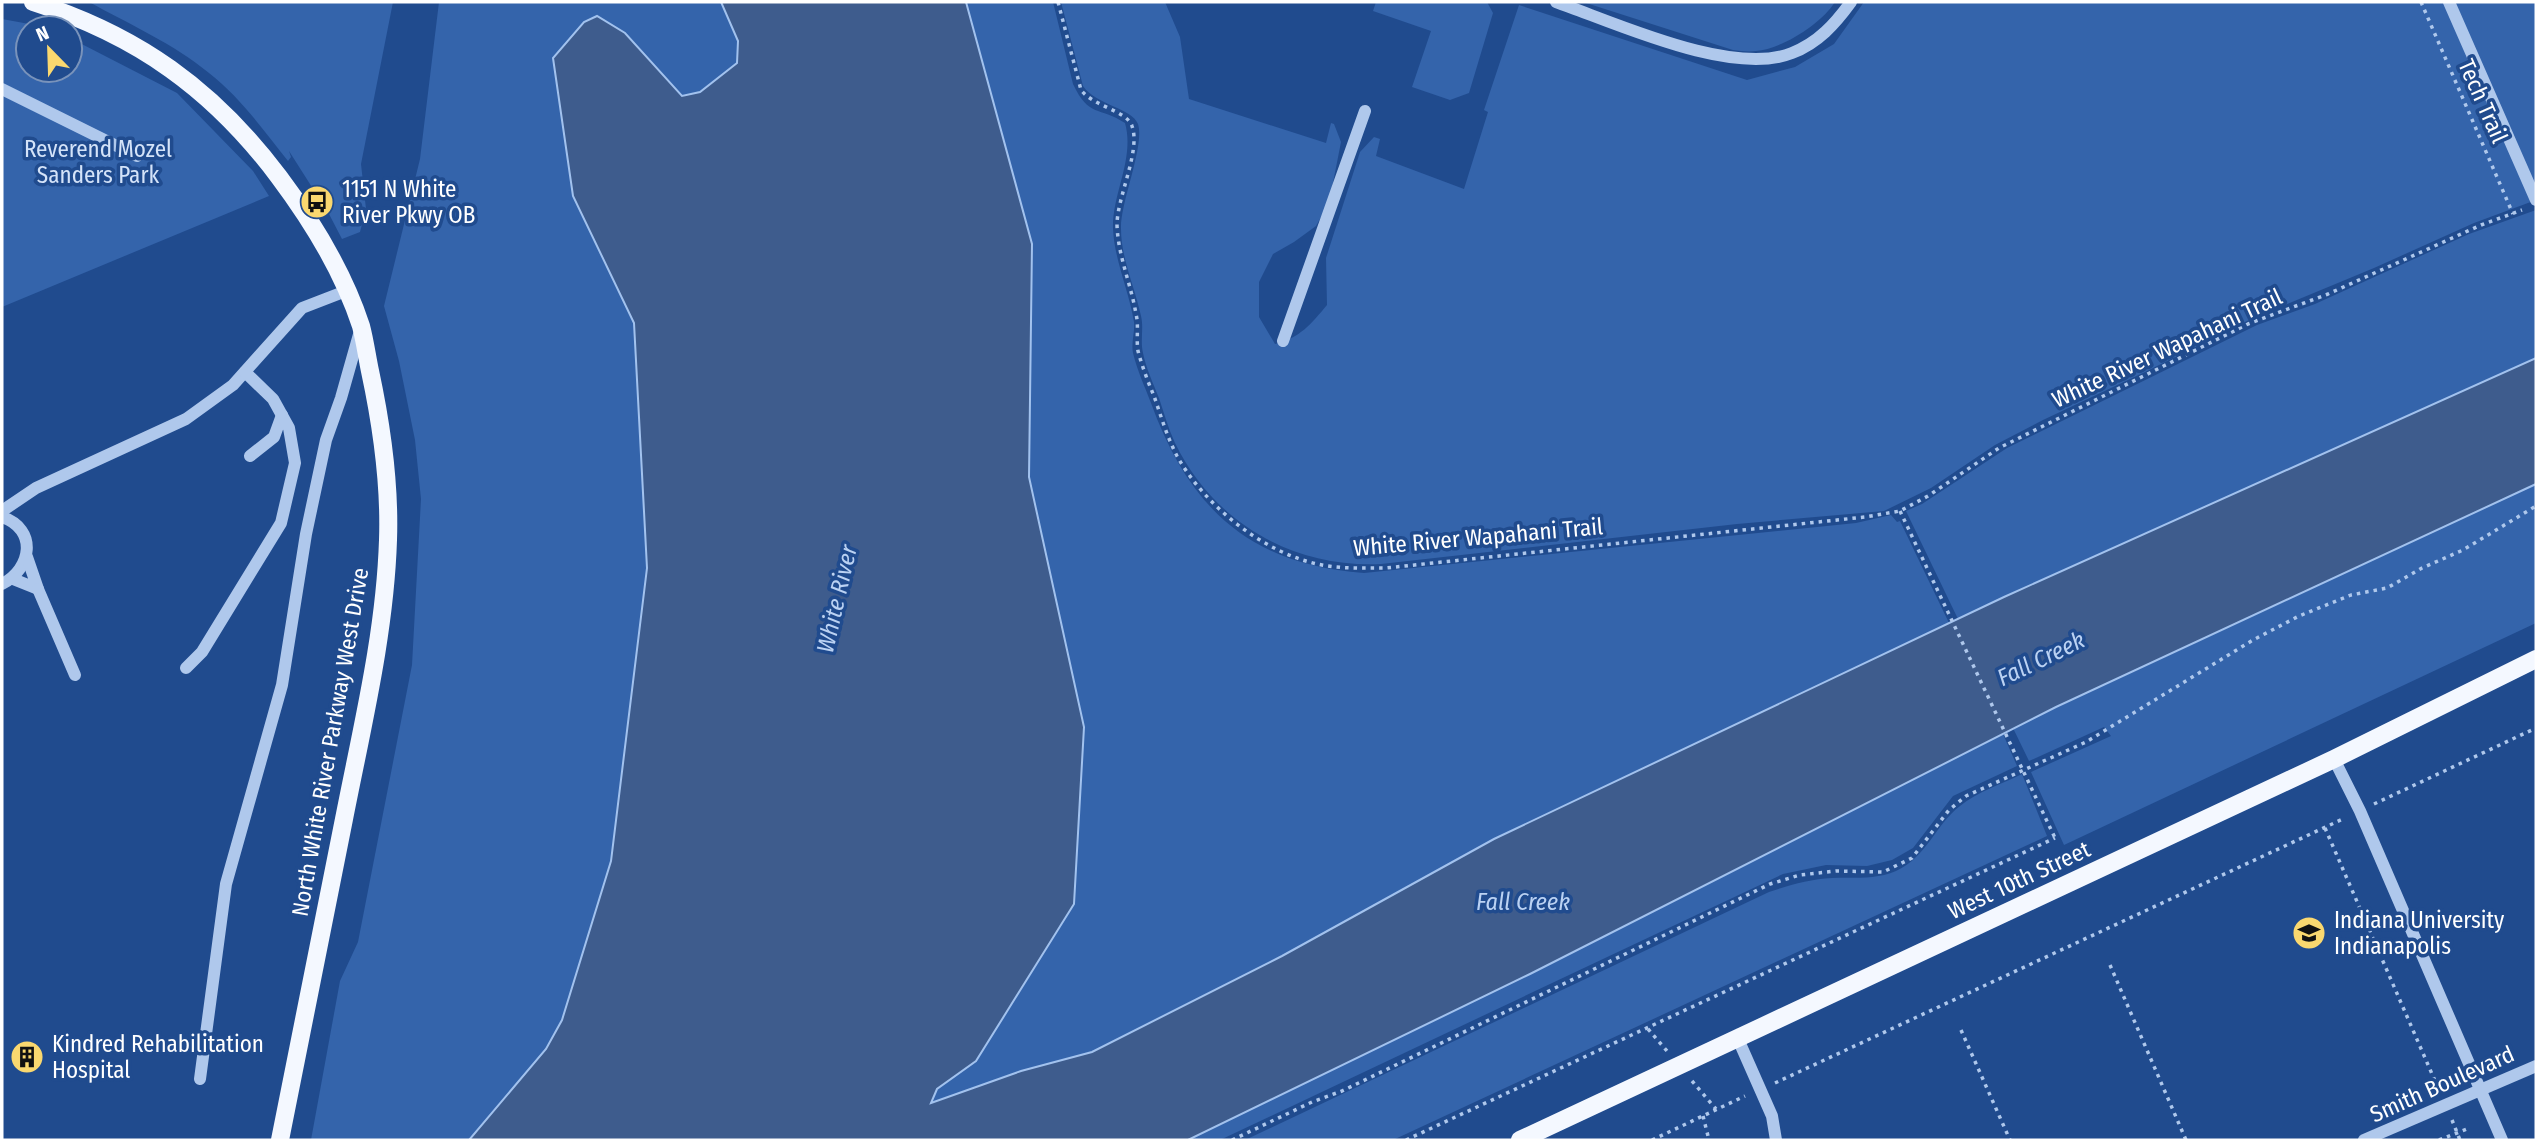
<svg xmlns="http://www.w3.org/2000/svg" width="2538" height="1142" font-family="'Fira Sans Condensed',sans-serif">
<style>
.green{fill:#3464ab}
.water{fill:#3e5c8d;stroke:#a2c2ee;stroke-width:2}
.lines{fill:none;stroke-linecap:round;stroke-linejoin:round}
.path{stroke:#afc8ec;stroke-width:3.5;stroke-dasharray:3.5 5;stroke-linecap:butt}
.minor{stroke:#afc8ec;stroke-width:12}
.major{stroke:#f4f8ff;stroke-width:18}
.path-bridge{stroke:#afc8ec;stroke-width:3.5;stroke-dasharray:3.5 5;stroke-linecap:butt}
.labels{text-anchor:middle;stroke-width:7;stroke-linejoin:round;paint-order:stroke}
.street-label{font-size:23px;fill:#fff;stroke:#204b8e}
.park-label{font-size:23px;fill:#d4e3f9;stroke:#204b8e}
.poi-label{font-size:23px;fill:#fff;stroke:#204b8e;text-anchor:start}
.water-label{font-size:24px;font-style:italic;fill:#bbd2f3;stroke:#204b8e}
</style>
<rect width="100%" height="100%" fill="#204b8e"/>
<g class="green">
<path d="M89,2H393L361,164L366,209L360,232L342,239L329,214L289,151L291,157L288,161C264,131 240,97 209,73C174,44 129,24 89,2Z"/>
<path d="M439,2H721L738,41L737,63L700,93L682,96L662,75L573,196L634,323L647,568L611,861L562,1020L546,1049L469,1140H311L340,981L358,942L412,665L421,499L415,440L399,361L384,306L420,159Z"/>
<path d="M966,2H1053L1073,84C1089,118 1099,106 1125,123C1135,158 1112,194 1113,228C1114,259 1129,291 1134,322C1135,332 1131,343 1133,353C1137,370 1145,387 1151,403C1189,508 1250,565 1364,573L1856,523L1891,515L1897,522L1900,521L1949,623L1494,839L1282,956L1092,1052L1021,1071L930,1103L937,1089L976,1061L1084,727L1029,477L1032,244Z"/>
<path d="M1061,2H1165L1180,37L1189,99L1326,143L1331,123L1334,124L1341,142L1329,203L1316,226L1294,242L1273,254L1259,282V317L1275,344C1299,339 1312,323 1327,305L1326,258L1360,152L1374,137L1380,139L1376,156L1464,189L1488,112L1484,110L1519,5L1747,80L1795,67L1834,44L1864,2H2536V200L2474,223L2374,268L2249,320L2145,372L2043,420L1995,445L1931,488L1884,511L1737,524L1381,564C1293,568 1214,523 1175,443C1168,428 1164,413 1159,398C1153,383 1146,368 1143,353C1140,341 1144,328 1141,316C1135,288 1121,258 1121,229C1120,203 1145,146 1138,124C1132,108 1096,105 1083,86Z"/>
<path d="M1376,2H1487L1493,13L1469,93L1450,100L1412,87L1431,31L1373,11Z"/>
<path d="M1583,2H1835C1821,24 1782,49 1756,51C1748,52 1740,51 1733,50Z"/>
<path d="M2,19L51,28H28V70H70V38L177,93L253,171L269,196L2,307Z"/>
<path d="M2536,210V358L1958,619L1906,511L1922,504L2007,448L2257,325L2315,304L2469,234Z"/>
<path d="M2536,484V623L2064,845L2031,772L2111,736L2104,727L2029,761L2013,728Z"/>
<path d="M2003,734L2017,766L1953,796L1913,848L1892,860L1867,866L1826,865L1783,874L1220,1140H1188L1530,974Z"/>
<path d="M2022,774L2047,836L1393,1140H1245L1769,892C1790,885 1810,879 1832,878C1854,877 1875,880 1896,871C1928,856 1934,826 1960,806C1977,792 2002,784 2022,774Z"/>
</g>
<path class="water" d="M721,2H966L1032,244L1029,477L1084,727L1074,904L976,1061L937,1089L931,1103L1021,1071L1092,1052L1282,956L1494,839L2004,597L2536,358V484L2056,707L1530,974L1188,1140H469L546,1049L562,1020L611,861L647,568L634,323L573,196L553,58L584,22L597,16L625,33L682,96L700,92L737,63L738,41Z"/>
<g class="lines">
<g class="path">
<path d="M1058,2L1081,90C1093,106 1127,111 1132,126C1141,151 1117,197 1117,225C1118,256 1131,284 1136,314C1139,326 1136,339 1138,351C1142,366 1148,382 1154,396C1161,416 1167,437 1177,456C1205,506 1264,554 1322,565C1343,569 1365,568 1386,568L1865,517L1900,511L1928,496L1999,448L2248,324L2328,294L2481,225L2522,210"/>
<path d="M2421,2L2513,214"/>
<path d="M2374,804L2536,728"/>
<path d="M2325,828L2439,1090"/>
<path d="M2110,965L2186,1140"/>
<path d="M1648,1029L1667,1051"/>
<path d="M1961,1030L2010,1140"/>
<path d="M1692,1081L1716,1109"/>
<path d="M1775,1083L2345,818"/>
<path d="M1703,1116L1709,1140"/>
<path d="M2452,1120L2460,1140"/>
<path d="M1232,1140L1312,1102L1342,1091L1770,884L1800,875L1836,871L1883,872L1912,858L1949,810L1966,796L2086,742L2253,640L2299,616L2351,595L2387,588L2422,568L2463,550L2536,506"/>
<path d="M1406,1140L2055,838"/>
<path d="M1652,1140L1745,1096"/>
<path d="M2439,1140L2467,1129"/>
</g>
<g class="minor">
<path d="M1556,2C1616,23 1732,77 1792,53C1818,43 1835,24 1851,2"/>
<path d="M2449,2L2536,200"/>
<path d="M2,89L137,156"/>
<path d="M1283,341L1365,111"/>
<path d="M250,456L274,437L282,415"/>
<path d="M2,511L36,488L186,419L233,385L302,308L346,291"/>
<path d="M2,517C38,529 32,569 2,584"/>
<path d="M13,579L38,589L27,557"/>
<path d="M38,589L75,675"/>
<path d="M186,668L202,652L281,523L295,463L289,428L273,399L245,372"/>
<path d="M2334,759L2360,811L2502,1140"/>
<path d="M1738,1039L1772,1116L1776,1140"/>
<path d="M200,1079L226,884L282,685L306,534L326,440L341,398L360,331"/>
<path d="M2364,1140L2536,1066"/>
</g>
<g class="major">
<path d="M33,2C137,35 213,89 279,177C312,221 344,274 361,326C365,341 367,357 370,371C382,427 390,483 388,540C385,634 362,727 344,819C323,926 302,1033 280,1140"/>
<path d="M1520,1140L2334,759L2536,659"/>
</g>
<path class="path-bridge" d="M1900,511L2055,838"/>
</g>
<defs>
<symbol id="bus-disc" viewBox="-11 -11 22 22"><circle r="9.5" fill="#fad86f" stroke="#204b8e"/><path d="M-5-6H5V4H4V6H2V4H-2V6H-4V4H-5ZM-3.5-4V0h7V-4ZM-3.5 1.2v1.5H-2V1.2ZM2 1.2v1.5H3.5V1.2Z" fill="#111"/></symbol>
<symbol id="university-disc" viewBox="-11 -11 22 22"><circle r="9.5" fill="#fad86f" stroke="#204b8e"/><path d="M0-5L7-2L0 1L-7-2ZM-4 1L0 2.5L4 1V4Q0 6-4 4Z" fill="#111"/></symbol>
<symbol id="building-disc" viewBox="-11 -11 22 22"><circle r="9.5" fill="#fad86f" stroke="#204b8e"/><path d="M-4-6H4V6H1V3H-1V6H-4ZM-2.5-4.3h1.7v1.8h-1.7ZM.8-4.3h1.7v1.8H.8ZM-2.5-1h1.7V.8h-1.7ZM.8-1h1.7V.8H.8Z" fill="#111"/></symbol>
</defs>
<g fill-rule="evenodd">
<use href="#bus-disc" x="298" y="183" width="38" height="38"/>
<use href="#university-disc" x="2290" y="914" width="38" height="38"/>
<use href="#building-disc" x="8" y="1038" width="38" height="38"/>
</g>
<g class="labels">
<g class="street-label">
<text transform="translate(2483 101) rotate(66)" y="8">Tech Trail</text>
<text transform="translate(2167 348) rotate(-25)" y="8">White River Wapahani Trail</text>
<text transform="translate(1478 537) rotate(-5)" y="8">White River Wapahani Trail</text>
<text transform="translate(330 742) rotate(-80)" y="8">North White River Parkway West Drive</text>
<text transform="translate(2019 880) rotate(-25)" y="8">West 10th Street</text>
<text transform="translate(2442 1084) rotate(-24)" y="8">Smith Boulevard</text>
</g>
<g class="park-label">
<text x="98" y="157">Reverend Mozel<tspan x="98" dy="26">Sanders Park</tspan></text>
</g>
<g class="poi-label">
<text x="342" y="197">1151 N White<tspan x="342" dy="26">River Pkwy OB</tspan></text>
<text x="2334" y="928">Indiana University<tspan x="2334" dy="26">Indianapolis</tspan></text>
<text x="52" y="1052">Kindred Rehabilitation<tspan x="52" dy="26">Hospital</tspan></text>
</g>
<g class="water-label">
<text transform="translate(837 599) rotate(-77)" y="8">White River</text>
<text transform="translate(2041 659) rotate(-26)" y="8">Fall Creek</text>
<text x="1523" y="910">Fall Creek</text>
</g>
</g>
<rect width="2538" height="1142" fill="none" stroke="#ffffff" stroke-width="7"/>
<g transform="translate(49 49) rotate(337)"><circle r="33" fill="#204b8e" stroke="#7993bb" stroke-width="2"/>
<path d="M0-5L12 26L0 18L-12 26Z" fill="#fad86f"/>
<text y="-10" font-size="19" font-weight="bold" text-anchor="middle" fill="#ffffff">N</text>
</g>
</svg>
